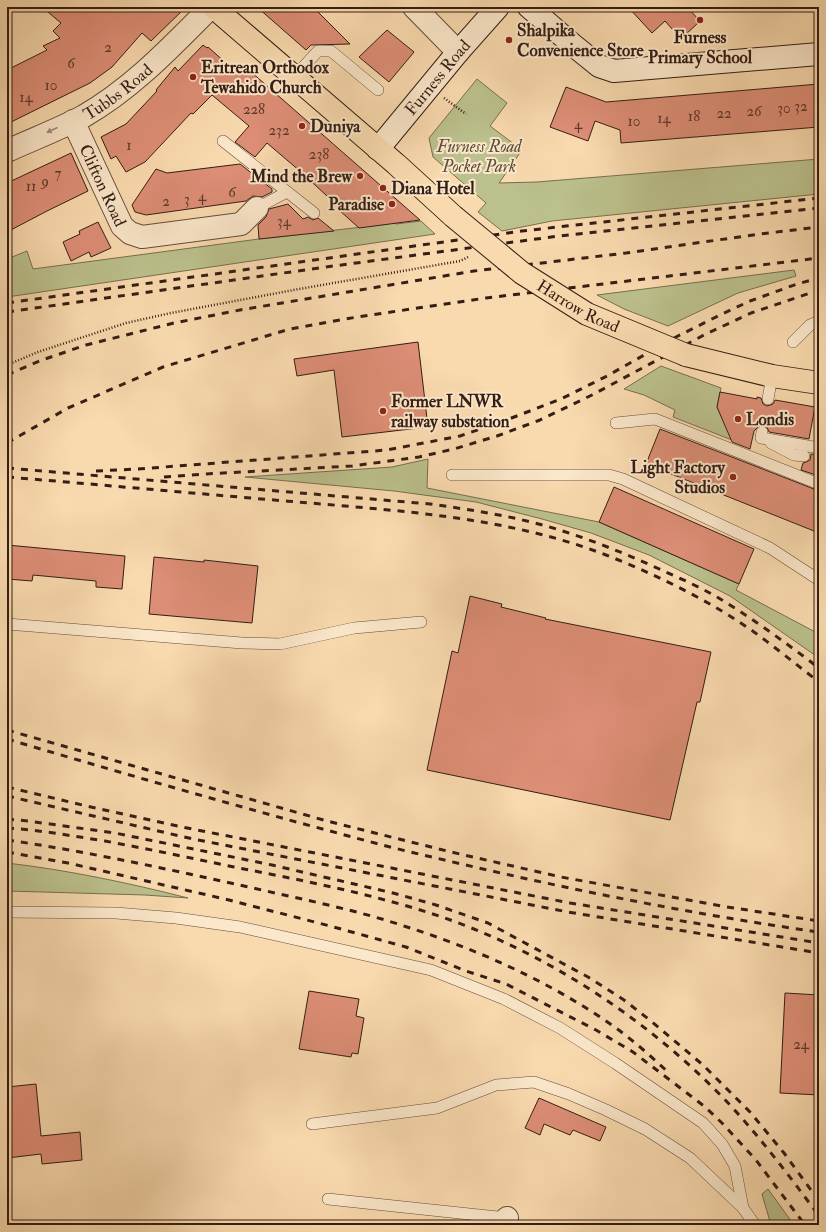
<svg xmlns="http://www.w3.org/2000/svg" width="826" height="1232" font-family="'IM FELL Double Pica',serif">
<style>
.green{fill:#bbc08c;stroke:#786e50}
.building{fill:#dd8e76;stroke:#341d15}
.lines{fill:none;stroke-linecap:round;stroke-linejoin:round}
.lane-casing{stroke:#654c3b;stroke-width:12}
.street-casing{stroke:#654c3b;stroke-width:24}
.secondary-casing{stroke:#341d15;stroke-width:24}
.primary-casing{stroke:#341d15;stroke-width:24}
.path{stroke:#341d15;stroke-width:2.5;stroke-dasharray:1 2;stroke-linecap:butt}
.lane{stroke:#fbe7ca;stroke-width:11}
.street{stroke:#fbe7ca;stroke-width:22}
.secondary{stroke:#fbe7ca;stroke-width:22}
.primary{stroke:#f9daae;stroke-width:22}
.rail{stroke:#341d15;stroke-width:3;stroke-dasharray:7 7;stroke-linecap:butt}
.primary-bridge-casing{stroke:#341d15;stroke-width:24;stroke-linecap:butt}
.primary-bridge{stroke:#f9daae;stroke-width:22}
.oneway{fill:#a18c79}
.poi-dot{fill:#8f2418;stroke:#fbe7ca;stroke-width:1.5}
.labels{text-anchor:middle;stroke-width:4;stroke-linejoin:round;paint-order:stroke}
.number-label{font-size:15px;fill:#5e392d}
.poi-label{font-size:17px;font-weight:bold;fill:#341d15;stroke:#fbe7ca;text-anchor:start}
.street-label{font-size:17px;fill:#341d15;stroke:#fbe7ca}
.park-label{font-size:17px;font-style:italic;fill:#5c4e39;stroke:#fbe7ca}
</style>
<rect width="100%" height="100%" fill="#f9daae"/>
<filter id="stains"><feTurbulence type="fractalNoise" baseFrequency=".005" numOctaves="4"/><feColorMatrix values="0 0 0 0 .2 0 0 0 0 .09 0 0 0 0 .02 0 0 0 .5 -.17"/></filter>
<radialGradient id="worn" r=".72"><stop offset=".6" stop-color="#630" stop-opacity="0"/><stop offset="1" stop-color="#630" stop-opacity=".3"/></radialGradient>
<g class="green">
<path d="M477,79L507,103L490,126L522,150L499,183L537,182L819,159V194L552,221L502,231L478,212L486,203L433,157L429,138Z"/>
<path d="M391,221L396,224L421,221L435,234L7,297V259L27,251L33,269L259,239L388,224Z"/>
<path d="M794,270L796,276L738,293L668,326L624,309L597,295Z"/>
<path d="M661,366L721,388L717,407L732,440L673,417L675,410L644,395L624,389Z"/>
<path d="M428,459L427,488L599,522L739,584L736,590L819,634V658L730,596L649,555L591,533L542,519L476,502L394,491L245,477L392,467Z"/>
<path d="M7,863C68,870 129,883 188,898L145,895L7,891Z"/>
<path d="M768,1189L794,1225H771L762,1194Z"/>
</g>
<g class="building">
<path d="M42,7H186L151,41L142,33L112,67L90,83L7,124V70L47,50L43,46L60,38L53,31L61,23Z"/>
<path d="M257,7H313L350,44L311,45L306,50Z"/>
<path d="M628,7H687L700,21L681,39L665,21L652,33Z"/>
<path d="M387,30L414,52L389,82L359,57Z"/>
<path d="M203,45L207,48L208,47L235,71L242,64L420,220L359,228L339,210L341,209L301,172L267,143L255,157L235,142L249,126L212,95L193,114L191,113L145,162L126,172L116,156L111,159L101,137L126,124L157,91L156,90L175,67L178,71Z"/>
<path d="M819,84V127L621,143L620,130L595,121L588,141L550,127L566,87L606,102Z"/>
<path d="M71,153L88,191L47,211L7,232V183Z"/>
<path d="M240,164L272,189V192L262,197L253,196L246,201L146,215L135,212L132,205L156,169L167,173Z"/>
<path d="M288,204L303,219L308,217L313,220L318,218L334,231L259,239L258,225L266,217L269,209Z"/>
<path d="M98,222L111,248L91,257L89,252L71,261L63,242L80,234L79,231Z"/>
<path d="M418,342L428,427L342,437L334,370L297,376L294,359Z"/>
<path d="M720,392L757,399V397L761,398L763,404L767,406L773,404L775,400L815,407L809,439L769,432L767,427L763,425L759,426L754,431L750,449L732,442L717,407Z"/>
<path d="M660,429L819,491V533L646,464Z"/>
<path d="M811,454L819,455V476L801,470L803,463L806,462L810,460Z"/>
<path d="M614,487L754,549L739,584L599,522Z"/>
<path d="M7,545L125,556L122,589L96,587V581L33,575L32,581L7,579Z"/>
<path d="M154,557L204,562V560L258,566L252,623L149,614Z"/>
<path d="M470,596L502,604L501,607L546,618L545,619L711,652L700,702H697L670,820L427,770L452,651L458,653Z"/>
<path d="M309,991L359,999L356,1016L364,1018L358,1054L352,1053L351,1057L299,1049Z"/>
<path d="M785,993L819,995V1095L780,1093Z"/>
<path d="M36,1084L41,1136L80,1132L82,1160L42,1164L41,1154L7,1158V1087Z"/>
<path d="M539,1098L606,1127L600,1141L573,1130L570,1135L544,1124L540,1135L525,1128Z"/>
</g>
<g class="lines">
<defs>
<g id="lane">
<path d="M294,77L318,51H331L378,90"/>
<path d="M223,141L314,213"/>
<path d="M257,208L287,192"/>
<path d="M793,342L810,325L819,321"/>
<path d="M768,399L772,376"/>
<path d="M616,423L655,419L819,484"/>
<path d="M762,432L761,438L819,448"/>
<path d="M771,443L794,455L804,456"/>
<path d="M452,475H609L623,479L770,548L819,580"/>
<path d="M7,624L242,643L280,644L354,628L421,622"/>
<path d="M7,912L116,913L176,918L240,927L431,970L504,999L560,1028L615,1063L703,1123L722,1144L735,1166L743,1208"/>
<path d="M312,1124L437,1108L496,1085L534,1082L569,1094L606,1110L645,1129L690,1158L743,1208L755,1225"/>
<path d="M328,1199L507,1218"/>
</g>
<g id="street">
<path d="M414,7L458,52"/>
<path id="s1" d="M73,121L122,226L130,233L142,237L241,224L257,208"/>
<path id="s2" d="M7,151C33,139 60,129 84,116C133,88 172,46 211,7"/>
<path d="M506,1225L507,1218"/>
</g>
<g id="secondary">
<path d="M529,7L573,45L599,66L614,71L819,54"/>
<path id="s3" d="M378,149L458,52L498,7"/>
</g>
<g id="primary">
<path d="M213,7L396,164L453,216"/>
<path d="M686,355L772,376L819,383"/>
</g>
</defs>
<use href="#lane" class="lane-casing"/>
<use href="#street" class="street-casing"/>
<use href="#secondary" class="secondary-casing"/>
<use href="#primary" class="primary-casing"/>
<g class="path">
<path d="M444,98L466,114"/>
<path d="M7,365L38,352L126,323L171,313L299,289L460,261L468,257"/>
</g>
<use href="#lane" class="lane"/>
<use href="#street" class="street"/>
<use href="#secondary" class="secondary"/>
<use href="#primary" class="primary"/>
<g class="rail">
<path d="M7,303L522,231L819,198"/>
<path d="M7,312L326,267L559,236L819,208"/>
<path d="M7,375L42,360L86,345L174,323L240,310L474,271L626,253L760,234L819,227"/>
<path d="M7,443L68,408L163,367L290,329L357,317L486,298L819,258"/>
<path d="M7,468L430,504C465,509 500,514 535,523C577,534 617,550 657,568C677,577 698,586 717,597C752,618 786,643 819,668"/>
<path d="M96,471L138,469L387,450L460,436L509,419L561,399L607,376L676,337L718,316L750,301L797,284L819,278"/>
<path d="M7,477C104,485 201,494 298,502C401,511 508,517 606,555C655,574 712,602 754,632C776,648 797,665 819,682"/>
<path d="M164,477L205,474L352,466L419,457L454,449L497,436L540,420L592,395L704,335L751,313L819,290"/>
<path d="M7,730L327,821L451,852L561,877L721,906L819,921"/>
<path d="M7,739C101,767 195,794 289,820C338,833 387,847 436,858C562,888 690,914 819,932"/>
<path d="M7,787L91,807L182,827L570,903L819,943"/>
<path d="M7,796L193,839L568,912L819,953"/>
<path d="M7,819L28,821L115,833L272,865L393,893L436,905L488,923L588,977L624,1000L651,1021L703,1065L750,1112L784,1153L819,1201"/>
<path d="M7,828C40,830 72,836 105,841C148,849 191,858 234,867C301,880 373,894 439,916C548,953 652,1022 731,1106C763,1141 791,1178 819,1216"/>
<path d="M7,840C90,852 172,870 253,888C305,900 357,910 407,927C479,950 553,983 616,1028C635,1042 653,1058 670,1074"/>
<path d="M7,852L68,863L229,900L330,926L406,947L466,971L506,984L596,1030L633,1052L704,1106L722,1123L756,1160L805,1225"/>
</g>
<defs>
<g id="primary-bridge">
<path id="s4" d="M453,216L522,273L587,314L686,355"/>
</g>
</defs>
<use href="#primary-bridge" class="primary-bridge-casing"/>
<use href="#primary-bridge" class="primary-bridge"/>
</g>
<defs><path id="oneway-solid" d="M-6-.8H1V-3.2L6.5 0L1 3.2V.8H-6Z"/></defs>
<use class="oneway" href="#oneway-solid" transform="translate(52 130) rotate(156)"/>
<g class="poi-dot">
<circle cx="700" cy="20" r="4"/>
<circle cx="509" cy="40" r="4"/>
<circle cx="193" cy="77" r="4"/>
<circle cx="302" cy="126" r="4"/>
<circle cx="360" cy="176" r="4"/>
<circle cx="383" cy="188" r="4"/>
<circle cx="392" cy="204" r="4"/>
<circle cx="383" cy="411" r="4"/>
<circle cx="738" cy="419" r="4"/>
<circle cx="733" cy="477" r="4"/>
</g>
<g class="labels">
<g class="number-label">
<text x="108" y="52">2</text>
<text x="71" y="68">6</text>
<text x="51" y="90">10</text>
<text x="26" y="102">14</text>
<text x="801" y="111">32</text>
<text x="784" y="113">30</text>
<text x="254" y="114">228</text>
<text x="754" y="116">26</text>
<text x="724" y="118">22</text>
<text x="694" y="121">18</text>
<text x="664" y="123">14</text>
<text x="634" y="126">10</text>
<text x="578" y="129">4</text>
<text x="279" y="135">232</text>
<text x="129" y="150">1</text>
<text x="319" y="159">238</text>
<text x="58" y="178">7</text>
<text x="45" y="186">9</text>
<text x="31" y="191">11</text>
<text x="232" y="197">6</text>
<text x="202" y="201">4</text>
<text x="187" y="204">3</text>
<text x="166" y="206">2</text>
<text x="284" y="226">34</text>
<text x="801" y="1049">24</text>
</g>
<g class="poi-label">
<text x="517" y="36">Shalpika<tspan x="517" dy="20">Convenience Store</tspan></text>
<text x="700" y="43" text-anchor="middle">Furness<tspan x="700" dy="20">Primary School</tspan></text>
<text x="201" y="73">Eritrean Orthodox<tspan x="201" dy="20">Tewahido Church</tspan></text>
<text x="310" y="132">Duniya</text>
<text x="352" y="182" text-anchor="end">Mind the Brew</text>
<text x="391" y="194">Diana Hotel</text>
<text x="384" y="210" text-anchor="end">Paradise</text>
<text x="391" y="407">Former LNWR<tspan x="391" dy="20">railway substation</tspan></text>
<text x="746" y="425">Londis</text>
<text x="725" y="473" text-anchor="end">Light Factory<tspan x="725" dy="20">Studios</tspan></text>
</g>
<g class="street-label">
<text dy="6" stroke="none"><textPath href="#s3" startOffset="93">Furness Road</textPath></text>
<text dy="6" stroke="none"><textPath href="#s2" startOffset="126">Tubbs Road</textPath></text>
<text dy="6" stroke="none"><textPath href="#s1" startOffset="71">Clifton Road</textPath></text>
<text dy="6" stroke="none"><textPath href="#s4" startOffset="155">Harrow Road</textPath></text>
</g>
<g class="park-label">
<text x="479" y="152">Furness Road<tspan x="479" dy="20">Pocket Park</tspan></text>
</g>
</g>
<rect width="826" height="1232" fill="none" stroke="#f9daae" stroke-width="24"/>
<rect x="8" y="8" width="810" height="1216" fill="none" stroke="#341d15" stroke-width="2"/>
<rect x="12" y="12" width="802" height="1208" fill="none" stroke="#341d15"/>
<rect width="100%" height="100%" filter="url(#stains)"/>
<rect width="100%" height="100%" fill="url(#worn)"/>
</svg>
